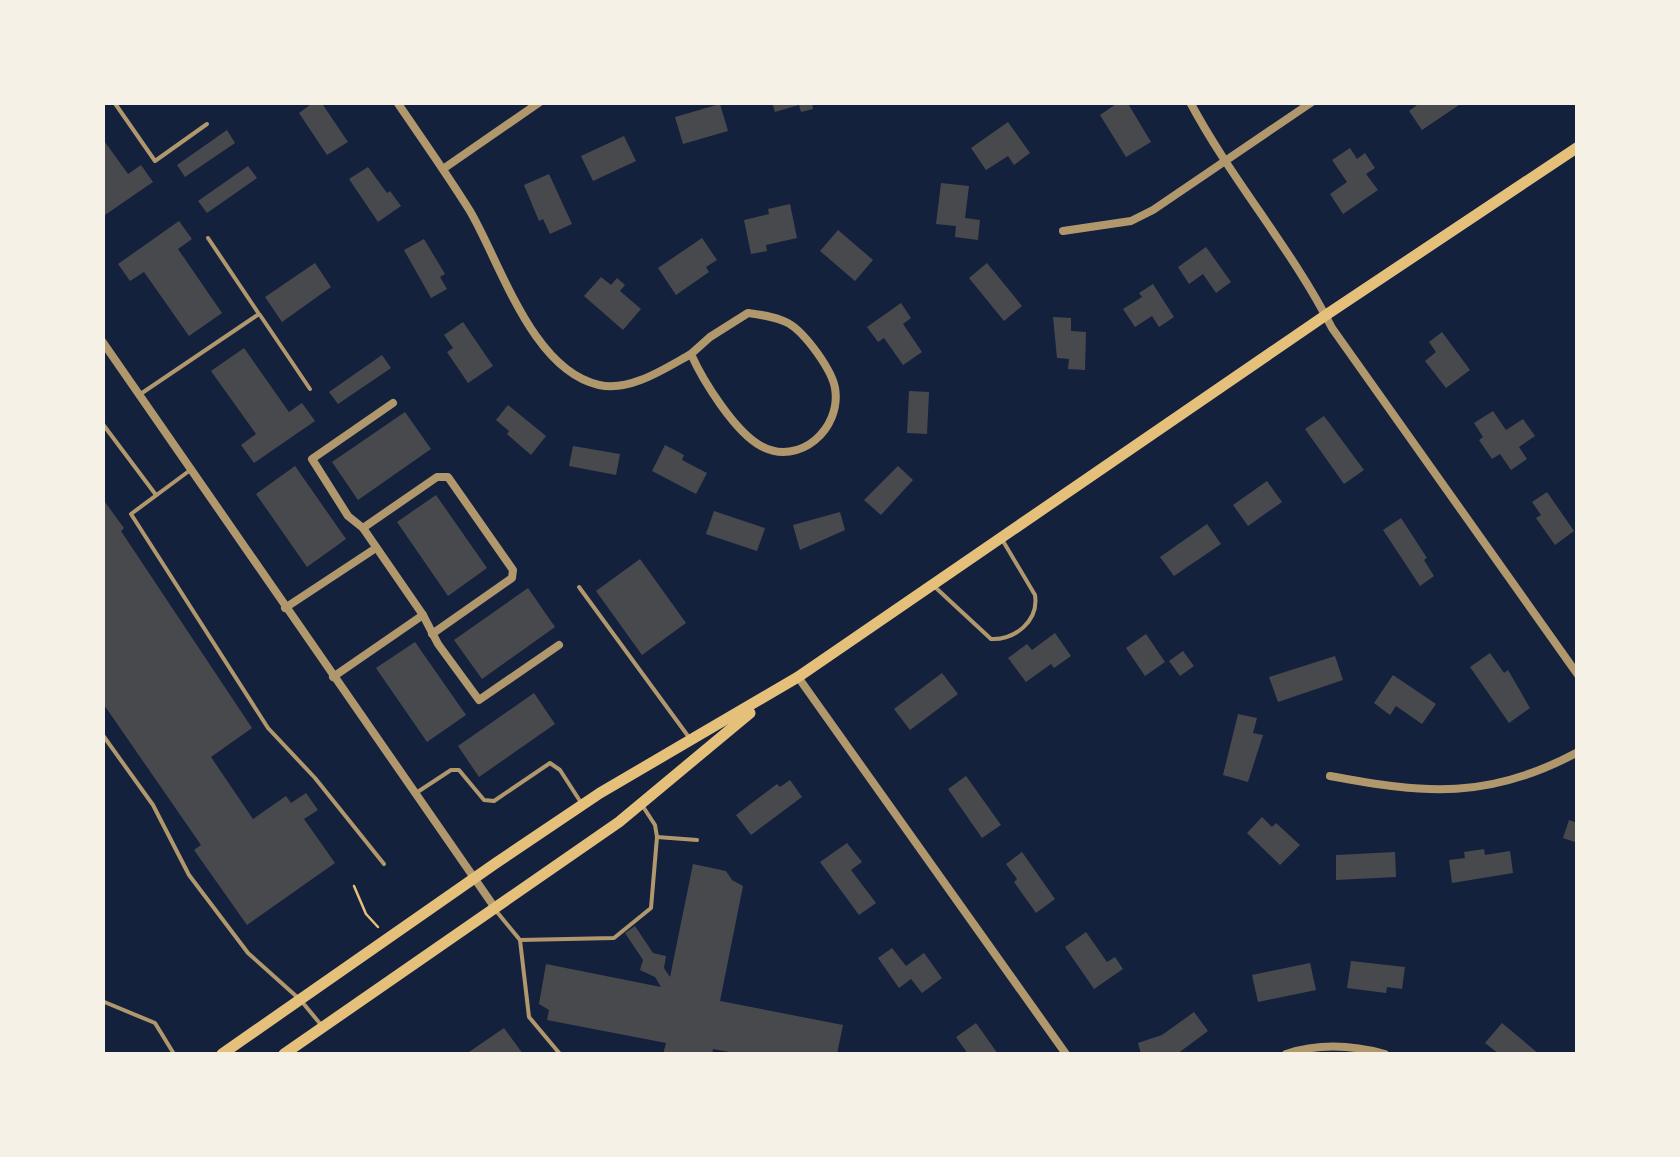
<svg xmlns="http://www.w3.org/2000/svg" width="1680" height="1157" font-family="Commissioner,sans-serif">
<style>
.building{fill:#48494c}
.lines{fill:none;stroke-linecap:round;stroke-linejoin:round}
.path{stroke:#e5c07b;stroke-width:2.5}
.service{stroke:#b1986c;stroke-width:4}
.minor{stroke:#b1986c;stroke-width:8}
.secondary{stroke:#e5c07b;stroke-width:11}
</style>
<rect width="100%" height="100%" fill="#14213d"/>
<g class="building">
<path d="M314,102H321L348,142L327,155L299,113Z"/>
<path d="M772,102H812L813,109L801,112L799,105L775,112Z"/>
<path d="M1119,102H1127L1151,142L1126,157L1100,115Z"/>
<path d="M1421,102H1457L1459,105L1422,130L1409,111Z"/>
<path d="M720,104L728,131L683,144L675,117Z"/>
<path d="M1008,122L1030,153L1014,165L1008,156L986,170L971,148Z"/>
<path d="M227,130L235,143L185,177L177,165Z"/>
<path d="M624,136L636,161L593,181L581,156Z"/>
<path d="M102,138L128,174L141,165L153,182L102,217Z"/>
<path d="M1350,148L1357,159L1365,153L1375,168L1366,174L1378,190L1343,214L1330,194L1347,182L1332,160Z"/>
<path d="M248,166L257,178L207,213L198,201Z"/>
<path d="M368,167L387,193L390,191L401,206L378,222L349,179Z"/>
<path d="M549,174L572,224L550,234L543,219L539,221L524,185Z"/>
<path d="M941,183L969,186L965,218L980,220L978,240L955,237L956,226L936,224Z"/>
<path d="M790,204L797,238L766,245L767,251L751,254L744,220L769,214L768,209Z"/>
<path d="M179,221L192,239L178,249L222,313L189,336L144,272L130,281L118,264Z"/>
<path d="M838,230L873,260L855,281L820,251Z"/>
<path d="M702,238L717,260L706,267L709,272L676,295L658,268Z"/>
<path d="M424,239L445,274L440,277L447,289L431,298L404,250Z"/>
<path d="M1206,247L1231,282L1216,293L1203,274L1189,284L1178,267Z"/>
<path d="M315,263L331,287L282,322L265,297Z"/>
<path d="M987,263L1022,306L1004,321L969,278Z"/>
<path d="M601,277L611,285L617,278L625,285L620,291L641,309L623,330L584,296Z"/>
<path d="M1153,284L1174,317L1159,327L1152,316L1135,327L1123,309L1142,297L1139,293Z"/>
<path d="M901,303L911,318L903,324L922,352L903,365L884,338L878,342L867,327Z"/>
<path d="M1053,317L1071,318V331L1086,332L1085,370L1068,369L1069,359L1057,358Z"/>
<path d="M463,322L493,366L468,383L447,352L453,348L444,335Z"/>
<path d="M1442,332L1470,370L1446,388L1425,361L1436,352L1429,342Z"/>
<path d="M244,348L289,412L302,403L315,421L254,463L241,445L256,434L211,371Z"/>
<path d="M382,355L391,368L338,404L329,392Z"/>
<path d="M909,391L929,392L927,434L907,433Z"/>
<path d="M508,405L546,436L531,455L507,434L509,431L496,420Z"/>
<path d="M1493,411L1506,430L1523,419L1535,436L1519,447L1527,459L1511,470L1500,454L1492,459L1479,440L1483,437L1474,423Z"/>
<path d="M405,412L431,449L358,500L332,462Z"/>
<path d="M1324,416L1364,470L1344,484L1305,429Z"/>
<path d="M665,445L684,455L682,460L707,473L696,494L652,471Z"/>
<path d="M573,446L620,454L616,475L569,466Z"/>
<path d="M295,466L346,539L307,567L256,494Z"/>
<path d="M898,466L913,480L881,515L864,500Z"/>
<path d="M1267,481L1282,502L1248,526L1233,505Z"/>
<path d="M1547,492L1574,531L1555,545L1536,518L1541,515L1532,502Z"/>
<path d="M436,495L487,568L448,596L397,522Z"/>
<path d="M102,498L124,528L121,531L252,728L211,757L253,819L286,796L291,803L306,793L318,810L304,819L335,863L247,925L194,850L201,845L102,702Z"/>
<path d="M714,511L765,528L757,551L706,534Z"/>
<path d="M840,512L845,530L800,550L793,525Z"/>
<path d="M1401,518L1427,558L1424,560L1434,576L1420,586L1383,530Z"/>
<path d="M1207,524L1221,544L1174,576L1160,557Z"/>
<path d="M640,559L686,623L642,655L596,591Z"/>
<path d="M528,588L555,627L482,679L454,640Z"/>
<path d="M1055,633L1071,656L1054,668L1051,664L1026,682L1008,658L1027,644L1032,650Z"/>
<path d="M1146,634L1165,662L1145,676L1126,648Z"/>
<path d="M415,642L466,715L427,742L376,668Z"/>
<path d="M1183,651L1194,666L1180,676L1169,661Z"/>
<path d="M1490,653L1504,673L1508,670L1530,708L1509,723L1470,667Z"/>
<path d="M1335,656L1343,680L1278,702L1269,677Z"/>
<path d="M942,673L958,694L910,730L894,709Z"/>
<path d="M1393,675L1436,704L1422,724L1396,706L1390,715L1374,703Z"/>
<path d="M534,693L555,724L479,777L458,746Z"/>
<path d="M1238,714L1257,718L1253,733L1263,735L1248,782L1223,775Z"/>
<path d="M966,776L1001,825L982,838L948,789Z"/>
<path d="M790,780L802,797L751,835L736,815L777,784L780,787Z"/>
<path d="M1262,817L1272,827L1276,823L1300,845L1280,865L1247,833Z"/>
<path d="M1569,820L1578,823V843L1563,838Z"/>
<path d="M847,843L862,862L851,870L876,903L859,915L820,862Z"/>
<path d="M1484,849L1485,855L1510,851L1513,873L1452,883L1449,860L1465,858L1464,852Z"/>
<path d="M1022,852L1055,899L1036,913L1014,882L1017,879L1006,864Z"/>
<path d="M1395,852L1396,877L1336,880V855Z"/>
<path d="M693,864L726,871L732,880L743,886L720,1001L843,1025L837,1054H740L713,1049L712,1054H663L666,1043L547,1020L549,1010L539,1004L546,964L661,987L655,977L640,970L643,960L625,933L635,926L653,953L666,956L664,968L670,977Z"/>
<path d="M1086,932L1107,962L1115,957L1123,969L1094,989L1065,947Z"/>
<path d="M892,948L906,966L924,953L942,978L922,993L911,979L899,988L878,958Z"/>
<path d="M1351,961L1405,967L1402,989L1387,987L1386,993L1347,988Z"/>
<path d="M1310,963L1316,990L1258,1002L1252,975Z"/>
<path d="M1194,1012L1208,1031L1177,1054H1141L1138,1043L1162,1035Z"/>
<path d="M976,1023L998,1054H968L956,1037Z"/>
<path d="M1502,1023L1539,1054H1499L1485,1043Z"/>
<path d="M504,1028L523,1054H466Z"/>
</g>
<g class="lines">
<path class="path" d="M354,886L366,914L378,927"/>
<g class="service">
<path d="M114,102L155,161L207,124"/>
<path d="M260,315L310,389"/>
<path d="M139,395L259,314L208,238"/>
<path d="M102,423L156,495"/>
<path d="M189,471L131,514L268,728L315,778L384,864"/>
<path d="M579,587L688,736"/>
<path d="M936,588L991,639C1015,640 1039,621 1035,595L1003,541"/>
<path d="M102,734L153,805L189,875L248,953L296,996"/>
<path d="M416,793L451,770H459L484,800L494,801L550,763L560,770L580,801"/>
<path d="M657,837L697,840"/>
<path d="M497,912L520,940L614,938L651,908L657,837L655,825L642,805"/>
<path d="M520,940L529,1017L560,1054"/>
<path d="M102,1001L155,1023L174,1054"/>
<path d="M303,1003L322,1026"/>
</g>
<g class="minor">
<path d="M397,102C422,139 447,174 470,211C501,264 532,370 599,385C630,392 664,369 691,354"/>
<path d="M1190,102C1232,181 1292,249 1332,328L1578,675"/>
<path d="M443,169L540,102"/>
<path d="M1063,231L1131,221L1153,210L1312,102"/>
<path d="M748,313C786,318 795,322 818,354C825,364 833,376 835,388C842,429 799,467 761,446C735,432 703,381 691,354L710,337Z"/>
<path d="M102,341L495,908"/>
<path d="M363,528L437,477H448L513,570L512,578L432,634"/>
<path d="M285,608L376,548"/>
<path d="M423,615L438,644L479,700L559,645"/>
<path d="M333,677L423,615L363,528L348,516L312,459L393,403"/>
<path d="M798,677L1066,1054"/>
<path d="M1330,776C1425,794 1489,800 1578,752"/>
<path d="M1286,1054C1319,1043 1352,1045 1385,1054"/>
</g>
<g class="secondary">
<path d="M222,1054L496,863L600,793L798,677L1326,315L1578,147"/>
<path d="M284,1054L619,822L750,713"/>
</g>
</g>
<rect width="1680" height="1157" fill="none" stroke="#f6f1e7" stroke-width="210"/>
</svg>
